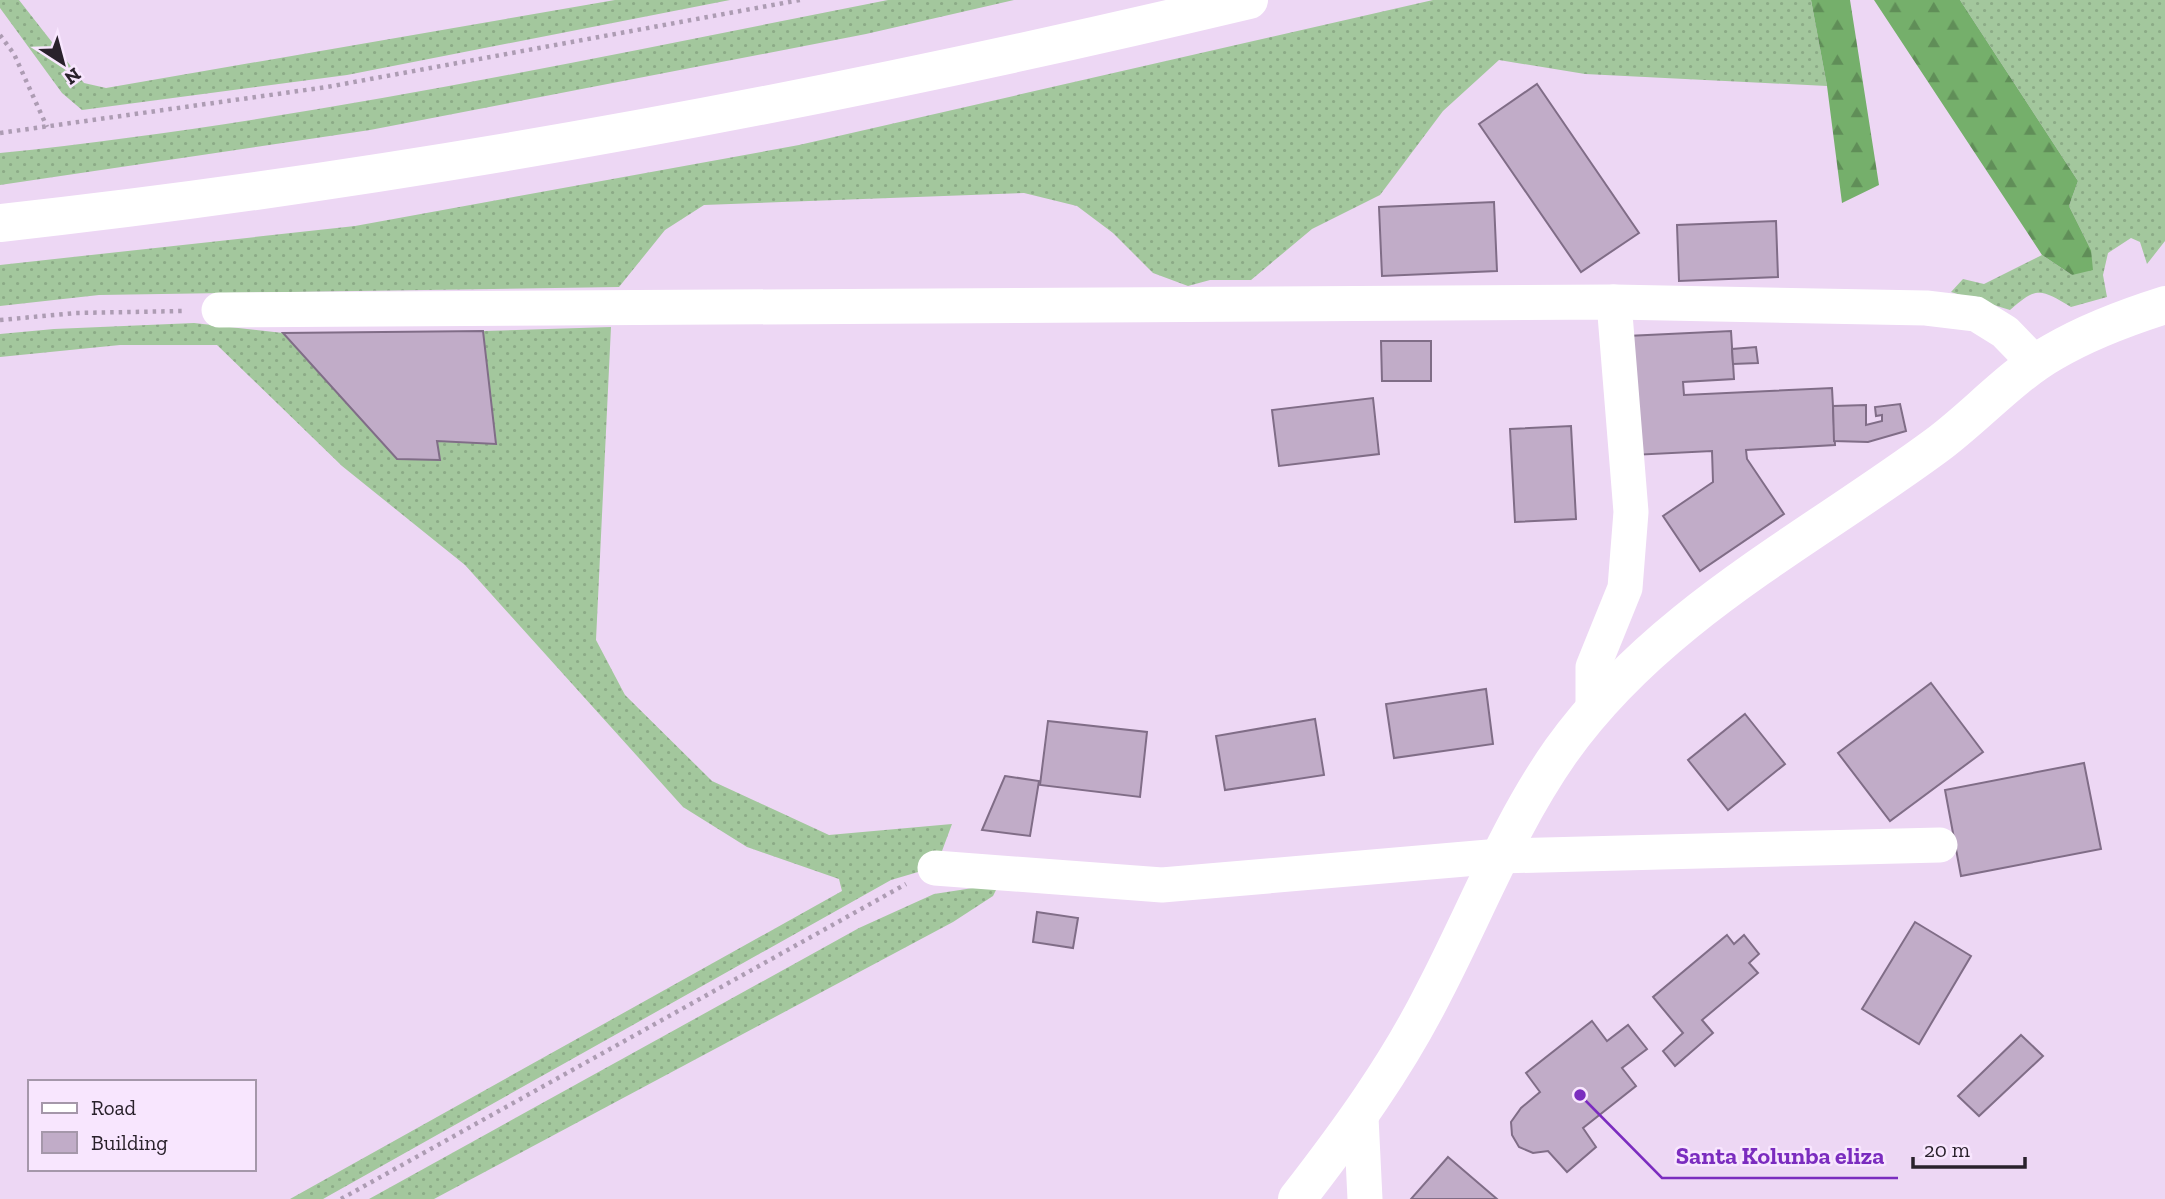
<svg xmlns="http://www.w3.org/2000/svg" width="2165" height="1199" font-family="'Zilla Slab',serif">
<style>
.grass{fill:url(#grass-dots)}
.forest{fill:url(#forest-firs)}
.building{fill:#c1acc8;stroke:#806d87;stroke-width:2}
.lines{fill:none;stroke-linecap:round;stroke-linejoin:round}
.path{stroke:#ad9cb3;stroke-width:4.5;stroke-dasharray:3.5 5;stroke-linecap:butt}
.minor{stroke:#fff;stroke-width:35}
.tertiary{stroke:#fff;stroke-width:38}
.primary{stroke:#fff;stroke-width:38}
.leader{fill:none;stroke:#7b2cbf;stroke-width:2.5}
.callout-dot{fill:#7b2cbf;stroke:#f8e6fe;stroke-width:2.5}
.callout-label{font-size:24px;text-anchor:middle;font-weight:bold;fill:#7b2cbf;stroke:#f8e6fe;stroke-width:5;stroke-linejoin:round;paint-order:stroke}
</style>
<defs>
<pattern id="grass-dots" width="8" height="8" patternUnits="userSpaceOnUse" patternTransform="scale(1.75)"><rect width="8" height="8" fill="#a3c79d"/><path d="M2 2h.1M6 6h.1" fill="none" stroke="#8cab87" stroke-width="1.8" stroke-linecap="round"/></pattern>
<pattern id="forest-firs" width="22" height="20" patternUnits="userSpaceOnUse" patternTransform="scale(1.75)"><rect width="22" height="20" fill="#75af6b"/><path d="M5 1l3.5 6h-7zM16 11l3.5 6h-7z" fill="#608e58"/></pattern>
</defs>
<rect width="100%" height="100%" fill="#edd7f4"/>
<g class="grass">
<path d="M0,0H19L84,83L106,88L615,0H730L347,75L82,110L62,93L0,8Z"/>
<path d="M888,0H1014L866,34L370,130L0,185V153C299,122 593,58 888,0Z"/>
<path d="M1433,0H1811L1827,86L1585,74L1499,60L1443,111L1380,195L1312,229L1251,280H1210L1188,286L1153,273L1113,233L1077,206L1024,193L704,205L665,230L619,287L99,295L0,306V265L355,226L799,145Z"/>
<path d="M1960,0H2165V241L2147,264L2140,242L2131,238L2108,253L2103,275L2107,297L2071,307C2041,289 2037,286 2010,310L1951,292L1963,279L1984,284L2042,255L2072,275L2091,250L2069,206L2078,181Z"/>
<path d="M194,323L283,333L397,459L439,460L437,441L496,444L483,331L611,327L596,640L625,695L712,781L829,835L952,824L942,851L952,862L891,880L323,1199H290L842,891L839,879L747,847L683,807L465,565L342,466L217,345H120L0,357V334L54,329Z"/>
<path d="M999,884L993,896L953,922L434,1199H369L859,928L934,894Z"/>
</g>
<g class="forest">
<path d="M1811,0H1850L1879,185L1842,203L1827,86Z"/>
<path d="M1874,0H1960L2078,181L2069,206L2091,250L2093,270L2072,275L2042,255Z"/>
</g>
<g class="building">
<path d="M1537,84L1639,233L1581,272L1479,124Z"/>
<path d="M1494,202L1497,271L1382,276L1379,207Z"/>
<path d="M1776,221L1778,277L1679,281L1677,225Z"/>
<path d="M483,331L496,444L437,441L440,460L397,459L283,333Z"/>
<path d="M1731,331L1734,379L1683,382L1684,395L1832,388L1835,445L1746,450L1747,459L1784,514L1700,571L1663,516L1713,482L1712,451L1632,455L1627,336Z"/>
<path d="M1381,341H1431V381H1382Z"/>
<path d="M1756,347L1758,363L1733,364L1732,349Z"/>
<path d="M1373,398L1379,454L1279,466L1272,410Z"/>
<path d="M1900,404L1906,431L1868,442L1834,441L1833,406L1866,405V425L1882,421V415L1876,416L1875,407Z"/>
<path d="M1571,426L1576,519L1515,522L1510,429Z"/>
<path d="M1931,683L1983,752L1890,821L1838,753Z"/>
<path d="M1486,689L1493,744L1394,758L1386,704Z"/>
<path d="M1745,714L1785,764L1728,810L1688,760Z"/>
<path d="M1315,719L1324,775L1225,790L1216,736Z"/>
<path d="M1048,721L1147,732L1140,797L1040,785Z"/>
<path d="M2084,763L2101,849L1961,876L1945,790Z"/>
<path d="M1005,776L1039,781L1030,836L982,830Z"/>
<path d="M1037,912L1078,918L1073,948L1033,942Z"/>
<path d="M1915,922L1971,956L1919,1044L1862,1009Z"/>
<path d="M1727,935L1734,944L1744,935L1759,954L1749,963L1758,973L1702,1020L1713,1033L1675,1066L1663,1051L1683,1033L1653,997Z"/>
<path d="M1592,1021L1607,1041L1628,1025L1647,1049L1622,1068L1636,1086L1583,1128L1596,1147L1567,1172L1548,1151L1533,1153L1519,1147L1512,1135L1511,1122L1521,1108L1540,1092L1526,1073Z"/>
<path d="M2021,1035L2043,1056L1979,1116L1958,1096Z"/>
<path d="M1448,1157L1497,1199H1411Z"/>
</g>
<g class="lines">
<g class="path">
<path d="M0,35L14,54L47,127"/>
<path d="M0,133L327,87L800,0"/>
<path d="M0,320L76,313L184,311"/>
<path d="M341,1199L906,884"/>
</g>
<g class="minor">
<path d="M219,310L1614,302L1926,308L1976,314L2005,332L2036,364"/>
<path d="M1593,707V667L1625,588L1631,512L1614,302"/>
<path d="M935,868L1162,885L1500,856L1940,845"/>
<path d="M1361,1117L1365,1199"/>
</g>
<path class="tertiary" d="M1297,1199C1349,1132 1397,1066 1435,990C1476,911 1509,825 1561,751C1657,616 1807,541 1937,445C1976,416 2011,376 2053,352C2087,332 2127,317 2165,305"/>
<path class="primary" d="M0,223C421,177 837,98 1249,0"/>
</g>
<path class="leader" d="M1580 1095L1662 1178H1898"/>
<circle class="callout-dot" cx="1580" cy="1095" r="7"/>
<g class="callout-label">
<text x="1780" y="1164">Santa Kolunba eliza</text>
</g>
<rect x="28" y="1080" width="228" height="91" fill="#f8e6fe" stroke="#a597aa" stroke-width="2"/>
<rect x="42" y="1103" width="35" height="10" fill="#ffffff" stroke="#a597aa" stroke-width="2"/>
<text x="91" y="1115" font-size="21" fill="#29212b">Road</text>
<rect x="42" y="1132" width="35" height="21" fill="#c1acc8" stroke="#a597aa" stroke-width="2"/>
<text x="91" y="1150" font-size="21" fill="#29212b">Building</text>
<g transform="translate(63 63) rotate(144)" stroke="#f8e6fe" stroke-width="5" paint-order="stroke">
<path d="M0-5L12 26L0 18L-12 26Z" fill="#29212b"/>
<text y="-10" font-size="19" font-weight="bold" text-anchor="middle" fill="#29212b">N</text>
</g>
<path d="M1913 1157v10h112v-10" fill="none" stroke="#29212b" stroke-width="3.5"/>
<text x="1924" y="1157" font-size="21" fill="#29212b" stroke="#f8e6fe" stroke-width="5" paint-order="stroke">20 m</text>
</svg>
